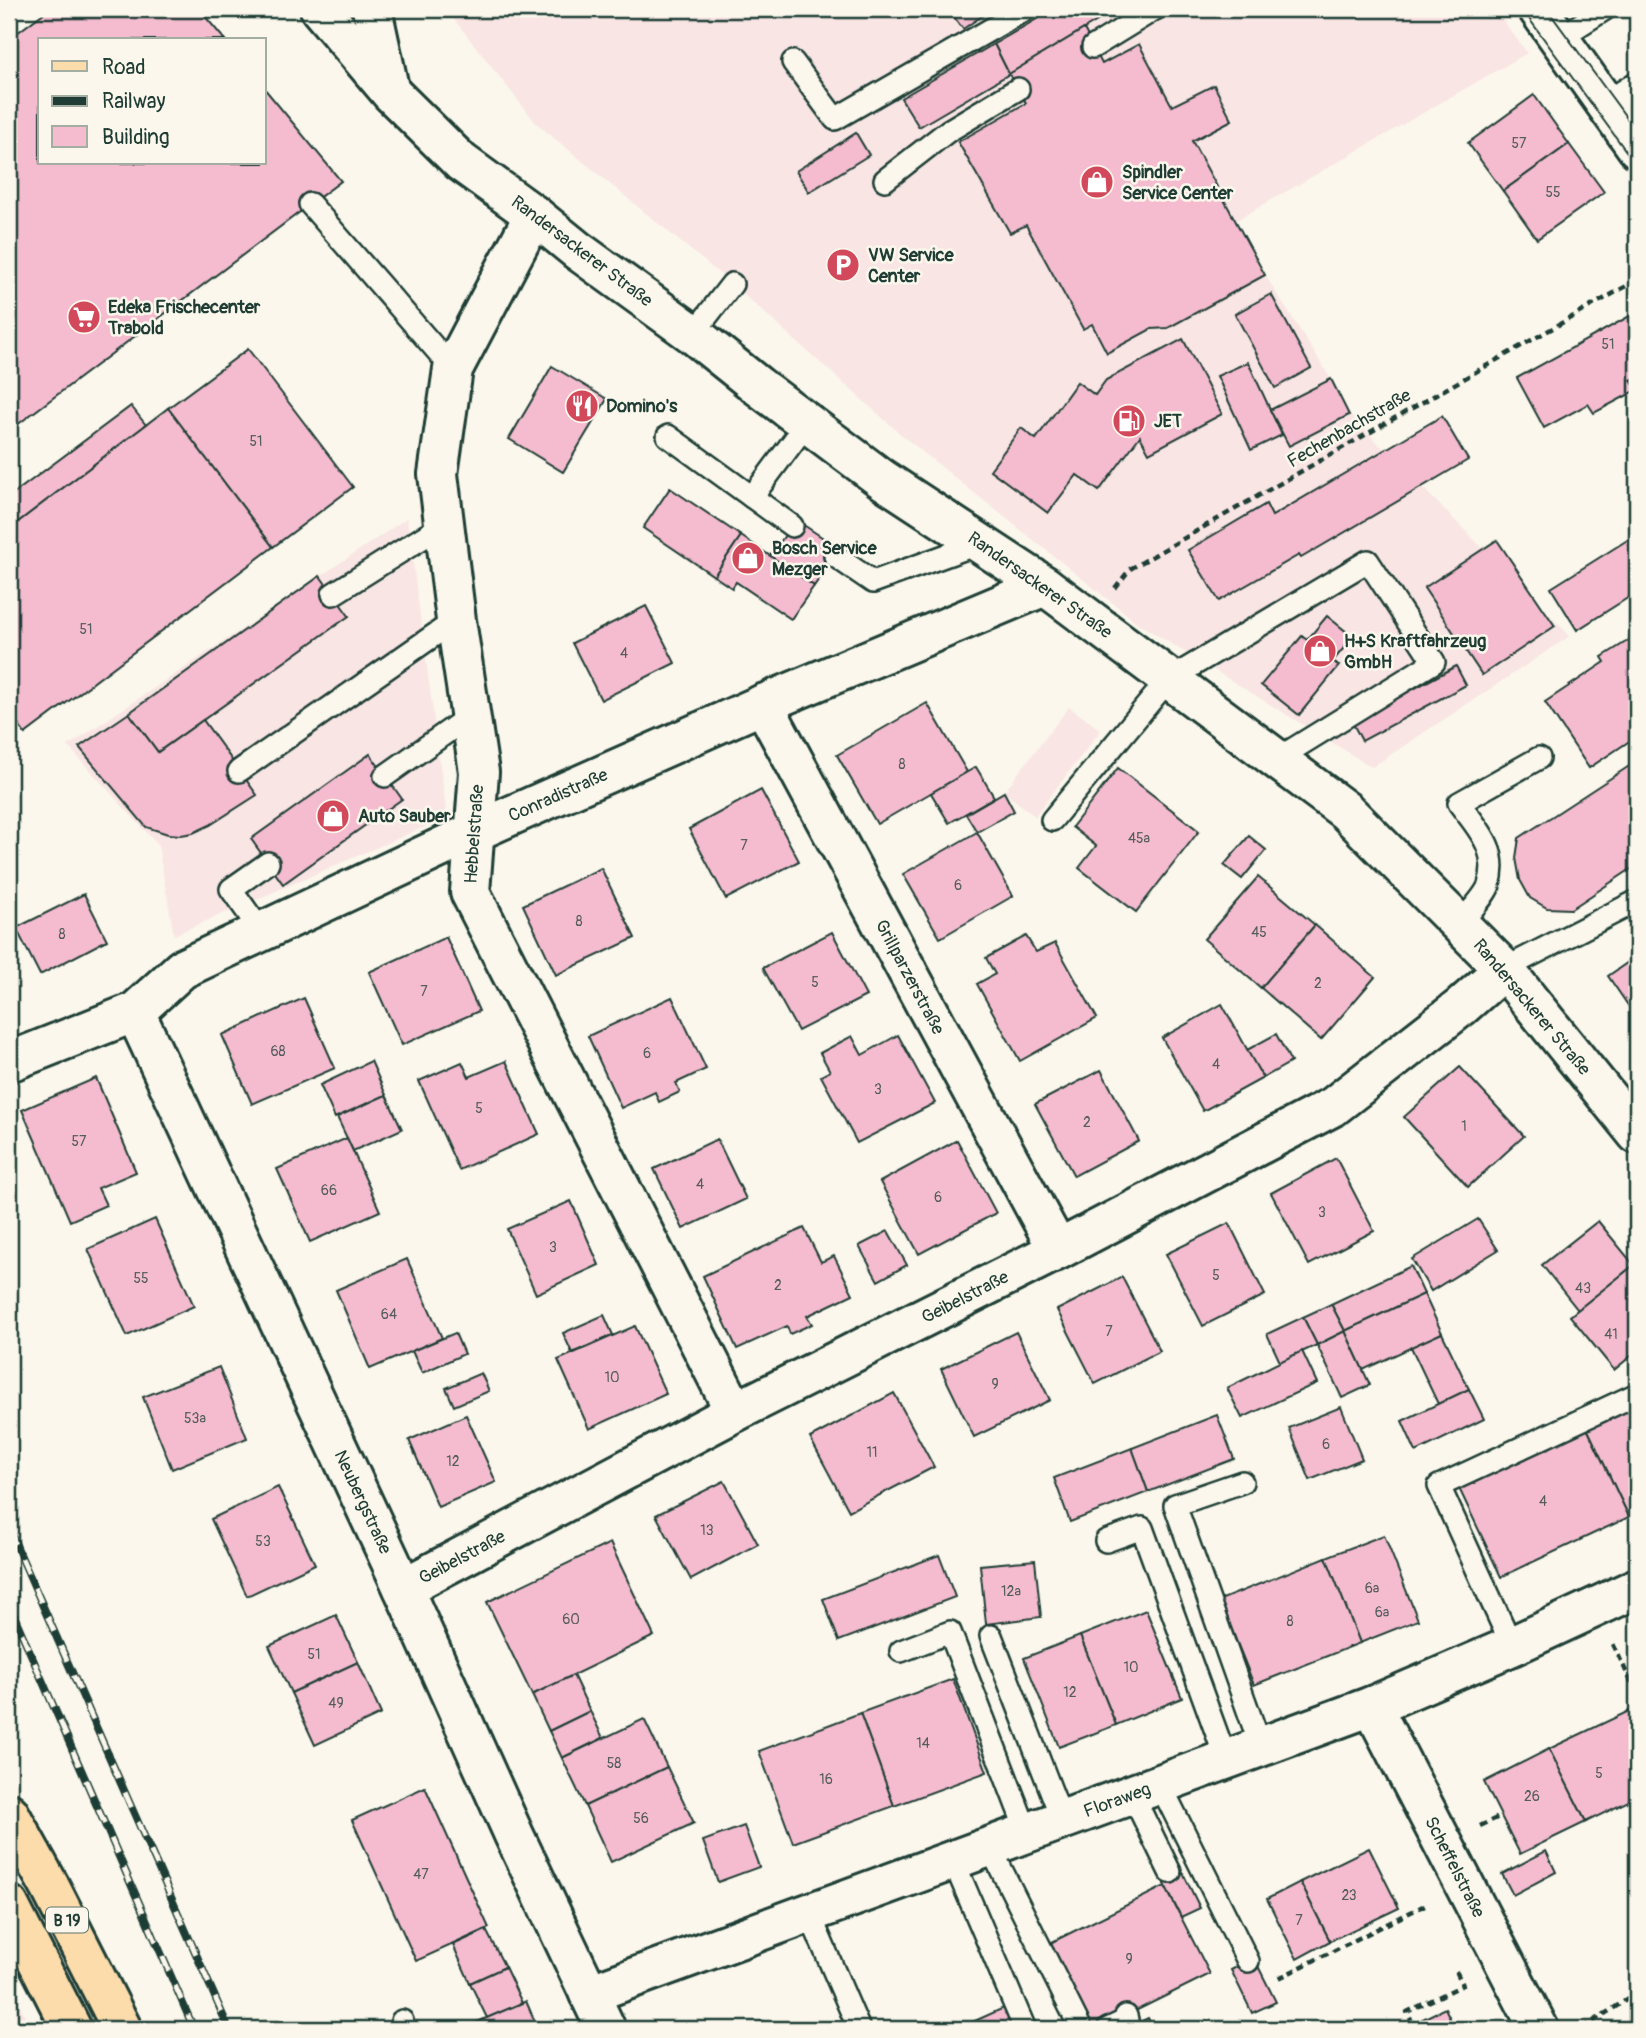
<svg xmlns="http://www.w3.org/2000/svg" width="1646" height="2038" font-family="Pangolin,sans-serif">
<style>
.built{fill:#f9e5e4}
.building{fill:#f5bcd0;stroke:#1f3d34;stroke-width:2}
.lines{fill:none;stroke-linecap:round;stroke-linejoin:round}
.service-casing{stroke:#1f3d34;stroke-width:26}
.minor-casing{stroke:#1f3d34;stroke-width:44}
.tertiary-casing{stroke:#1f3d34;stroke-width:44}
.primary-casing{stroke:#1f3d34;stroke-width:44}
.path{stroke:#1f3d34;stroke-width:4.5;stroke-dasharray:7 5;stroke-linecap:butt}
.service{stroke:#fbf7ec;stroke-width:21}
.minor{stroke:#fbf7ec;stroke-width:38}
.tertiary{stroke:#fbf7ec;stroke-width:38}
.primary{stroke:#fddcac;stroke-width:38}
.tram{stroke:#1f3d34;stroke-width:2}
.rail-casing{stroke:#1f3d34;stroke-width:8}
.rail{stroke:#fbf7ec;stroke-width:5;stroke-dasharray:16;stroke-linecap:butt}
.labels{text-anchor:middle;stroke-width:5;stroke-linejoin:round;paint-order:stroke}
.number-label{font-size:14px;fill:#545d5b}
.shield{fill:#fbf7ec;stroke:#61756b;stroke-width:2}
.shield-label{font-size:16px;font-weight:bold;fill:#1f3d34}
.poi-label{font-size:18px;font-weight:bold;fill:#1f3d34;stroke:#fbf7ec;text-anchor:start}
.street-label{font-size:18px;fill:#1f3d34;stroke:#fbf7ec}
</style>
<rect width="100%" height="100%" fill="#fbf7ec"/>
<filter id="ink" filterUnits="userSpaceOnUse"><feTurbulence type="fractalNoise" baseFrequency=".0143" numOctaves="2"/><feDisplacementMap in="SourceGraphic" scale="14" xChannelSelector="R" yChannelSelector="G"/><feConvolveMatrix kernelMatrix="1 2 1 2 8 2 1 2 1" color-interpolation-filters="sRGB"/></filter>
<g filter="url(#ink)">
<g class="built">
<path d="M446,9H1495L1527,53L1235,221L1265,275L1331,379L1350,415L1570,636L1372,767L1139,624L904,437L732,284L536,123Z"/>
<path d="M407,518L447,817L174,935L158,845L68,746Z"/>
<path d="M1069,707L1101,730L1035,816L1004,792Z"/>
<path d="M9,1983L31,2029H9Z"/>
</g>
<g class="building">
<path d="M49,9H199L225,40H40V163H264V88L341,181L9,431V39Z"/>
<path d="M948,9H992L963,29Z"/>
<path d="M1054,9H1117L1009,74L994,44Z"/>
<path d="M1084,29L1102,64L1139,44L1172,106L1214,85L1232,120L1192,141L1265,275L1168,328L1151,329L1107,353L1092,324L1083,329L1026,225L1010,233L958,142L1026,103L1009,74Z"/>
<path d="M994,44L1009,74L919,127L901,98Z"/>
<path d="M1534,95L1569,144L1503,191L1468,143Z"/>
<path d="M856,133L869,155L809,192L796,171Z"/>
<path d="M1569,144L1604,192L1537,239L1503,191Z"/>
<path d="M1271,294L1311,368L1275,388L1235,314Z"/>
<path d="M1637,312V377L1631,380L1637,390L1594,413L1588,404L1544,428L1517,378Z"/>
<path d="M1183,339L1222,414L1149,453L1140,436L1099,491L1077,475L1048,513L990,470L1021,428L1036,439L1077,382L1095,395L1106,380Z"/>
<path d="M248,349L353,487L273,547L168,408Z"/>
<path d="M1248,362L1282,435L1251,450L1217,376Z"/>
<path d="M552,366L607,399L563,472L509,439Z"/>
<path d="M1331,379L1349,415L1289,446L1270,410Z"/>
<path d="M131,406L146,425L9,529V497Z"/>
<path d="M168,408L273,547L25,734L9,712V529Z"/>
<path d="M1442,416L1468,460L1301,558L1299,555L1219,601L1188,550L1266,504L1272,516Z"/>
<path d="M670,488L741,536L714,576L643,528Z"/>
<path d="M796,520L840,549L814,586L770,556Z"/>
<path d="M1637,534V592L1577,630L1551,588Z"/>
<path d="M741,536L814,586L791,619L736,582L732,588L714,576Z"/>
<path d="M1497,540L1555,626L1482,675L1424,588Z"/>
<path d="M320,576L349,616L158,752L129,713Z"/>
<path d="M646,606L675,663L601,700L572,643Z"/>
<path d="M1327,616L1353,637L1333,661L1307,640Z"/>
<path d="M1637,635V736L1589,768L1545,702L1605,662L1602,657Z"/>
<path d="M1302,636L1339,666L1299,715L1261,685Z"/>
<path d="M1456,666L1466,685L1362,741L1352,722Z"/>
<path d="M927,703L967,772L877,824L837,755Z"/>
<path d="M129,713L158,752L203,720L257,795L210,825L193,833L181,835L168,834L146,827L79,747Z"/>
<path d="M370,754L402,799L283,884L251,839Z"/>
<path d="M1637,761V865L1571,909L1547,908L1530,898L1520,880L1516,858L1519,838Z"/>
<path d="M976,767L994,797L949,823L931,793Z"/>
<path d="M1118,768L1199,831L1136,912L1079,868L1096,846L1072,827Z"/>
<path d="M761,790L799,861L726,899L689,829Z"/>
<path d="M1004,792L1014,811L977,832L966,814Z"/>
<path d="M977,832L1013,896L940,938L903,874Z"/>
<path d="M1249,836L1266,850L1242,879L1224,865Z"/>
<path d="M601,868L635,938L556,975L523,905Z"/>
<path d="M1258,877L1315,925L1261,988L1204,939Z"/>
<path d="M84,894L107,940L40,975L16,928Z"/>
<path d="M1315,925L1375,977L1321,1040L1261,988Z"/>
<path d="M832,932L866,996L798,1031L763,968Z"/>
<path d="M1026,936L1036,952L1055,943L1097,1018L1020,1061L977,984L995,974L986,958Z"/>
<path d="M446,937L479,1011L402,1045L369,972Z"/>
<path d="M1637,956V1016L1636,1017L1608,976Z"/>
<path d="M672,997L706,1069L676,1083L680,1092L659,1102L655,1092L621,1108L588,1036Z"/>
<path d="M304,998L335,1068L252,1104L222,1035Z"/>
<path d="M1222,1004L1263,1078L1203,1111L1162,1038Z"/>
<path d="M1276,1034L1291,1062L1263,1078L1247,1050Z"/>
<path d="M898,1035L935,1103L857,1143L821,1076L830,1071L820,1053L852,1036L862,1055Z"/>
<path d="M371,1061L386,1095L335,1118L320,1085Z"/>
<path d="M506,1061L539,1134L459,1170L419,1081L462,1062L469,1077Z"/>
<path d="M1460,1067L1524,1136L1468,1187L1404,1117Z"/>
<path d="M1101,1070L1139,1141L1074,1176L1035,1104Z"/>
<path d="M96,1078L136,1172L98,1188L106,1205L70,1221L22,1110Z"/>
<path d="M386,1095L402,1129L353,1151L337,1117Z"/>
<path d="M347,1138L380,1211L310,1242L277,1169Z"/>
<path d="M717,1139L746,1199L683,1229L654,1169Z"/>
<path d="M957,1140L996,1213L919,1254L880,1182Z"/>
<path d="M1336,1158L1374,1231L1309,1265L1271,1193Z"/>
<path d="M571,1201L599,1265L536,1294L507,1229Z"/>
<path d="M155,1219L194,1306L127,1336L88,1249Z"/>
<path d="M1478,1219L1498,1250L1431,1291L1412,1259Z"/>
<path d="M1598,1221L1634,1265L1578,1310L1542,1265Z"/>
<path d="M1229,1223L1265,1295L1203,1326L1166,1254Z"/>
<path d="M804,1228L821,1262L834,1256L853,1294L807,1316L812,1324L790,1334L787,1326L737,1349L703,1276Z"/>
<path d="M888,1231L907,1265L878,1281L859,1246Z"/>
<path d="M407,1259L442,1338L370,1369L336,1290Z"/>
<path d="M1634,1265L1637,1269V1351L1614,1370L1570,1316Z"/>
<path d="M1411,1266L1424,1294L1345,1331L1331,1304Z"/>
<path d="M1122,1277L1160,1351L1095,1384L1057,1310Z"/>
<path d="M1424,1294L1442,1333L1363,1370L1345,1331Z"/>
<path d="M1331,1304L1345,1331L1317,1345L1303,1317Z"/>
<path d="M604,1315L613,1335L572,1353L563,1333Z"/>
<path d="M1303,1317L1317,1345L1280,1362L1267,1334Z"/>
<path d="M635,1326L666,1394L589,1429L558,1360Z"/>
<path d="M1345,1331L1370,1385L1342,1398L1317,1345Z"/>
<path d="M1016,1332L1050,1400L974,1437L941,1369Z"/>
<path d="M455,1333L464,1354L422,1373L412,1351Z"/>
<path d="M1442,1333L1469,1389L1438,1404L1411,1347Z"/>
<path d="M1302,1351L1317,1383L1242,1418L1227,1388Z"/>
<path d="M219,1367L247,1438L172,1469L143,1397Z"/>
<path d="M481,1373L489,1391L454,1406L446,1388Z"/>
<path d="M1469,1389L1484,1419L1416,1452L1402,1421Z"/>
<path d="M894,1393L934,1467L849,1511L810,1438Z"/>
<path d="M1637,1399V1513L1629,1517L1585,1424Z"/>
<path d="M1341,1407L1362,1459L1310,1480L1289,1428Z"/>
<path d="M466,1415L496,1482L438,1507L409,1440Z"/>
<path d="M1217,1415L1234,1459L1148,1492L1132,1448Z"/>
<path d="M1585,1424L1629,1517L1501,1577L1457,1484Z"/>
<path d="M1132,1448L1148,1492L1070,1522L1054,1478Z"/>
<path d="M724,1481L758,1544L691,1580L656,1515Z"/>
<path d="M278,1487L315,1564L247,1596L211,1519Z"/>
<path d="M1384,1535L1418,1620L1360,1643L1326,1557Z"/>
<path d="M610,1543L654,1636L532,1695L487,1602Z"/>
<path d="M939,1555L955,1597L839,1641L823,1599Z"/>
<path d="M1326,1557L1360,1643L1254,1685L1220,1600Z"/>
<path d="M1035,1560L1041,1617L986,1624L980,1565Z"/>
<path d="M1146,1610L1182,1698L1116,1725L1080,1636Z"/>
<path d="M336,1615L358,1662L291,1693L269,1646Z"/>
<path d="M1080,1636L1116,1725L1059,1747L1024,1658Z"/>
<path d="M358,1662L381,1714L315,1745L291,1693Z"/>
<path d="M573,1675L590,1711L549,1731L532,1695Z"/>
<path d="M953,1679L987,1772L894,1806L860,1713Z"/>
<path d="M590,1711L603,1738L562,1758L549,1731Z"/>
<path d="M1629,1711L1637,1726V1797L1586,1822L1549,1749Z"/>
<path d="M860,1713L894,1806L793,1843L759,1751Z"/>
<path d="M644,1719L667,1767L585,1806L562,1758Z"/>
<path d="M1549,1749L1586,1822L1520,1854L1484,1782Z"/>
<path d="M667,1767L694,1823L611,1862L585,1806Z"/>
<path d="M425,1787L489,1928L416,1961L352,1820Z"/>
<path d="M744,1826L759,1867L718,1882L703,1841Z"/>
<path d="M1369,1848L1399,1908L1330,1941L1300,1882Z"/>
<path d="M1546,1851L1556,1872L1513,1895L1502,1874Z"/>
<path d="M1180,1867L1200,1908L1181,1917L1161,1877Z"/>
<path d="M1300,1882L1330,1941L1297,1959L1267,1899Z"/>
<path d="M1165,1886L1210,1974L1099,2029H1090L1048,1944Z"/>
<path d="M486,1930L505,1967L470,1983L453,1945Z"/>
<path d="M1254,1958L1276,2002L1252,2013L1231,1970Z"/>
<path d="M505,1967L522,2003L487,2018L470,1983Z"/>
<path d="M526,2001L538,2029H461L522,2003Z"/>
<path d="M1008,2006L1018,2029H957Z"/>
<path d="M1445,2008L1455,2029H1402Z"/>
<path d="M1148,2018L1153,2029H1125Z"/>
<path d="M763,2021L766,2029H745Z"/>
</g>
<g class="lines">
<defs>
<g id="service">
<path d="M1559,38L1605,9"/>
<path d="M1093,47L1155,9"/>
<path d="M793,62L835,119L1026,9"/>
<path d="M1605,103L1637,82"/>
<path d="M885,180L948,131L1018,89"/>
<path d="M310,204L453,369"/>
<path d="M693,334L732,284"/>
<path d="M668,436L752,497"/>
<path d="M792,526L752,497L807,423"/>
<path d="M835,556L873,582L980,543"/>
<path d="M333,594L443,525"/>
<path d="M239,771L456,620"/>
<path d="M385,776L471,715"/>
<path d="M1052,820L1168,680L1368,561L1434,662L1277,759"/>
<path d="M1460,924C1467,914 1485,897 1489,885C1500,850 1478,829 1459,803L1539,758"/>
<path d="M261,931L231,889L268,863"/>
<path d="M1504,969L1637,901"/>
<path d="M1242,1482L1175,1505L1261,1747"/>
<path d="M1106,1541L1142,1528L1226,1759"/>
<path d="M991,1636L1062,1819"/>
<path d="M1512,1646L1439,1486L1637,1394"/>
<path d="M901,1651L950,1632L1027,1832"/>
<path d="M1160,1784L1248,1961"/>
<path d="M1132,1794L1170,1872"/>
<path d="M990,1847L1081,2029"/>
<path d="M953,1860L1025,2029"/>
<path d="M809,1913L859,2029"/>
<path d="M402,2021L404,2029"/>
<path d="M1108,2029L1127,2020L1126,2016"/>
</g>
<g id="minor">
<path d="M534,215L453,369L438,474L456,620L479,772L470,892L735,1412"/>
<path d="M763,704L1058,1250"/>
<path d="M135,1012L403,1588L514,1835L606,2029"/>
<path d="M9,1062L135,1012L182,969L474,832L763,704L1045,586"/>
<path d="M403,1588L735,1412L1058,1250L1334,1106L1461,1007L1504,969"/>
<path d="M1372,1706L1539,2029"/>
<path d="M589,1994L1372,1706L1512,1646L1637,1588"/>
</g>
<g id="tertiary">
<path d="M320,9L391,93L461,162L534,215L577,250L693,334L758,386L882,479L1045,586L1346,811L1504,969L1637,1134"/>
<path d="M372,9L389,88"/>
<path d="M1538,9L1637,148"/>
</g>
<g id="primary">
<path d="M9,1813L50,1887L122,2029"/>
<path d="M9,1905L72,2029"/>
</g>
</defs>
<use href="#service" class="service-casing"/>
<use href="#minor" class="minor-casing"/>
<use href="#tertiary" class="tertiary-casing"/>
<use href="#primary" class="primary-casing"/>
<g class="path">
<path d="M9,18L22,9"/>
<path d="M1115,588L1130,569L1637,280"/>
<path d="M1613,1644L1637,1694"/>
<path d="M1480,1826L1501,1816"/>
<path d="M1279,1978L1427,1904"/>
<path d="M1413,2024L1407,2012L1463,1985L1457,1973L1461,1971"/>
<path d="M1583,2028L1637,1993"/>
</g>
<use href="#service" class="service"/>
<use href="#minor" class="minor"/>
<use href="#tertiary" class="tertiary"/>
<use href="#primary" class="primary"/>
<g class="tram">
<path d="M1522,9L1637,166"/>
<path d="M1547,9L1637,132"/>
</g>
<defs>
<g id="rail">
<path d="M9,1529L229,2029"/>
<path d="M9,1604L194,2029"/>
</g>
</defs>
<use href="#rail" class="rail-casing"/>
<use href="#rail" class="rail"/>
</g>
</g>
<defs>
<symbol id="shop-disc" viewBox="-11 -11 22 22"><circle r="9.5" fill="#d1495b" stroke="#fbf7ec"/><path d="M-5-2.5h2.3a2.7 3.5 0 0 1 5.4 0H5L5.5 6h-11ZM-1.5-2.5h3a1.5 2.3 0 0 0-3 0Z" fill="#fff"/></symbol>
<symbol id="parking-disc" viewBox="-11 -11 22 22"><circle r="9.5" fill="#d1495b" stroke="#fbf7ec"/><path d="M-3.5-5.5H1a3.5 3.5 0 0 1 0 7H-1V5.5H-3.5ZM-1-3.4V-.6H.8a1.4 1.4 0 0 0 0-2.8Z" fill="#fff"/></symbol>
<symbol id="supermarket-disc" viewBox="-11 -11 22 22"><circle r="9.5" fill="#d1495b" stroke="#fbf7ec"/><path d="M-6-5.5h2.5l.6 2H6L4.5 2H-2.5L-4.4-4H-6ZM-1.5 3.2a1.3 1.3 0 1 0 .1 0ZM3 3.2a1.3 1.3 0 1 0 .1 0Z" fill="#fff"/></symbol>
<symbol id="restaurant-disc" viewBox="-11 -11 22 22"><circle r="9.5" fill="#d1495b" stroke="#fbf7ec"/><path d="M-5-6h1v4h1v-4h1v4h1v-4h1v5L-1.5 .5V6h-2V.5L-5-1ZM5-6V6H3V1.5H1.5Q1.5-4 5-6Z" fill="#fff"/></symbol>
<symbol id="fuel-disc" viewBox="-11 -11 22 22"><circle r="9.5" fill="#d1495b" stroke="#fbf7ec"/><path d="M-5.5-6h7V0h2V4h1.3V-2.5L3-4.5l.8-.8L6-3V5H2.5V1h-1V6h-7ZM-4.2-4.7v3.2H.2V-4.7Z" fill="#fff"/></symbol>
</defs>
<g fill-rule="evenodd">
<use href="#shop-disc" x="1078" y="163" width="38" height="38"/>
<use href="#parking-disc" x="824" y="246" width="38" height="38"/>
<use href="#supermarket-disc" x="65" y="298" width="38" height="38"/>
<use href="#restaurant-disc" x="563" y="387" width="38" height="38"/>
<use href="#fuel-disc" x="1110" y="402" width="38" height="38"/>
<use href="#shop-disc" x="729" y="539" width="38" height="38"/>
<use href="#shop-disc" x="1301" y="632" width="38" height="38"/>
<use href="#shop-disc" x="314" y="797" width="38" height="38"/>
</g>
<g class="labels">
<g class="number-label">
<text x="1519" y="148">57</text>
<text x="1553" y="197">55</text>
<text x="1608" y="349">51</text>
<text x="256" y="446">51</text>
<text x="86" y="634">51</text>
<text x="624" y="658">4</text>
<text x="902" y="769">8</text>
<text x="1139" y="843">45a</text>
<text x="744" y="850">7</text>
<text x="958" y="890">6</text>
<text x="579" y="926">8</text>
<text x="1259" y="937">45</text>
<text x="62" y="939">8</text>
<text x="815" y="987">5</text>
<text x="1318" y="988">2</text>
<text x="424" y="996">7</text>
<text x="278" y="1056">68</text>
<text x="647" y="1058">6</text>
<text x="1216" y="1069">4</text>
<text x="878" y="1094">3</text>
<text x="479" y="1113">5</text>
<text x="1087" y="1127">2</text>
<text x="1464" y="1131">1</text>
<text x="79" y="1146">57</text>
<text x="700" y="1189">4</text>
<text x="329" y="1195">66</text>
<text x="938" y="1202">6</text>
<text x="1322" y="1217">3</text>
<text x="553" y="1252">3</text>
<text x="1216" y="1280">5</text>
<text x="141" y="1283">55</text>
<text x="778" y="1290">2</text>
<text x="1583" y="1293">43</text>
<text x="389" y="1319">64</text>
<text x="1109" y="1336">7</text>
<text x="1611" y="1339">41</text>
<text x="612" y="1382">10</text>
<text x="995" y="1389">9</text>
<text x="195" y="1423">53a</text>
<text x="1326" y="1449">6</text>
<text x="872" y="1457">11</text>
<text x="453" y="1466">12</text>
<text x="1543" y="1506">4</text>
<text x="707" y="1535">13</text>
<text x="263" y="1546">53</text>
<text x="1372" y="1593">6a</text>
<text x="1011" y="1596">12a</text>
<text x="1382" y="1617">6a</text>
<text x="571" y="1624">60</text>
<text x="1290" y="1626">8</text>
<text x="314" y="1659">51</text>
<text x="1131" y="1672">10</text>
<text x="1070" y="1697">12</text>
<text x="336" y="1708">49</text>
<text x="923" y="1748">14</text>
<text x="614" y="1768">58</text>
<text x="1599" y="1778">5</text>
<text x="826" y="1784">16</text>
<text x="1532" y="1801">26</text>
<text x="641" y="1823">56</text>
<text x="421" y="1879">47</text>
<text x="1349" y="1900">23</text>
<text x="1299" y="1925">7</text>
<text x="1129" y="1964">9</text>
</g>
<rect class="shield" x="46" y="1907.5" width="42" height="25" rx="5"/>
<g class="shield-label">
<text x="67" y="1926">B 19</text>
</g>
<g class="poi-label">
<text x="1122" y="178">Spindler<tspan x="1122" dy="21">Service Center</tspan></text>
<text x="868" y="261">VW Service<tspan x="868" dy="21">Center</tspan></text>
<text x="108" y="313">Edeka Frischecenter<tspan x="108" dy="21">Trabold</tspan></text>
<text x="606" y="412">Domino's</text>
<text x="1154" y="427">JET</text>
<text x="772" y="554">Bosch Service<tspan x="772" dy="21">Mezger</tspan></text>
<text x="1344" y="647">H+S Kraftfahrzeug<tspan x="1344" dy="21">GmbH</tspan></text>
<text x="358" y="822">Auto Sauber</text>
</g>
<g class="street-label">
<text transform="translate(582 251) rotate(37)" y="6">Randersackerer Straße</text>
<text transform="translate(1349 428) rotate(-30)" y="6">Fechenbachstraße</text>
<text transform="translate(1040 585) rotate(35)" y="6">Randersackerer Straße</text>
<text transform="translate(558 795) rotate(-24)" y="6">Conradistraße</text>
<text transform="translate(474 834) rotate(-86)" y="6">Hebbelstraße</text>
<text transform="translate(910 977) rotate(62)" y="6">Grillparzerstraße</text>
<text transform="translate(1532 1007) rotate(50)" y="6">Randersackerer Straße</text>
<text transform="translate(965 1297) rotate(-27)" y="6">Geibelstraße</text>
<text transform="translate(363 1502) rotate(65)" y="6">Neubergstraße</text>
<text transform="translate(462 1557) rotate(-28)" y="6">Geibelstraße</text>
<text transform="translate(1117 1800) rotate(-20)" y="6">Floraweg</text>
<text transform="translate(1455 1867) rotate(63)" y="6">Scheffelstraße</text>
</g>
</g>
<rect width="1646" height="2038" fill="none" stroke="#fbf7ec" stroke-width="35"/>
<rect x="18" y="18" width="1611" height="2003" fill="none" stroke="#1f3d34" stroke-width="2.5" filter="url(#ink)"/>
<rect x="38" y="38" width="228" height="126" fill="#fbf7ec" stroke="#a3ada2" stroke-width="2"/>
<rect x="52" y="61" width="35" height="10" fill="#fddcac" stroke="#a3ada2" stroke-width="2"/>
<text x="102" y="74" font-size="21" fill="#1f3d34">Road</text>
<rect x="52" y="96" width="35" height="10" fill="#1f3d34" stroke="#a3ada2" stroke-width="2"/>
<text x="102" y="108" font-size="21" fill="#1f3d34">Railway</text>
<rect x="52" y="126" width="35" height="21" fill="#f5bcd0" stroke="#a3ada2" stroke-width="2"/>
<text x="102" y="144" font-size="21" fill="#1f3d34">Building</text>
</svg>
